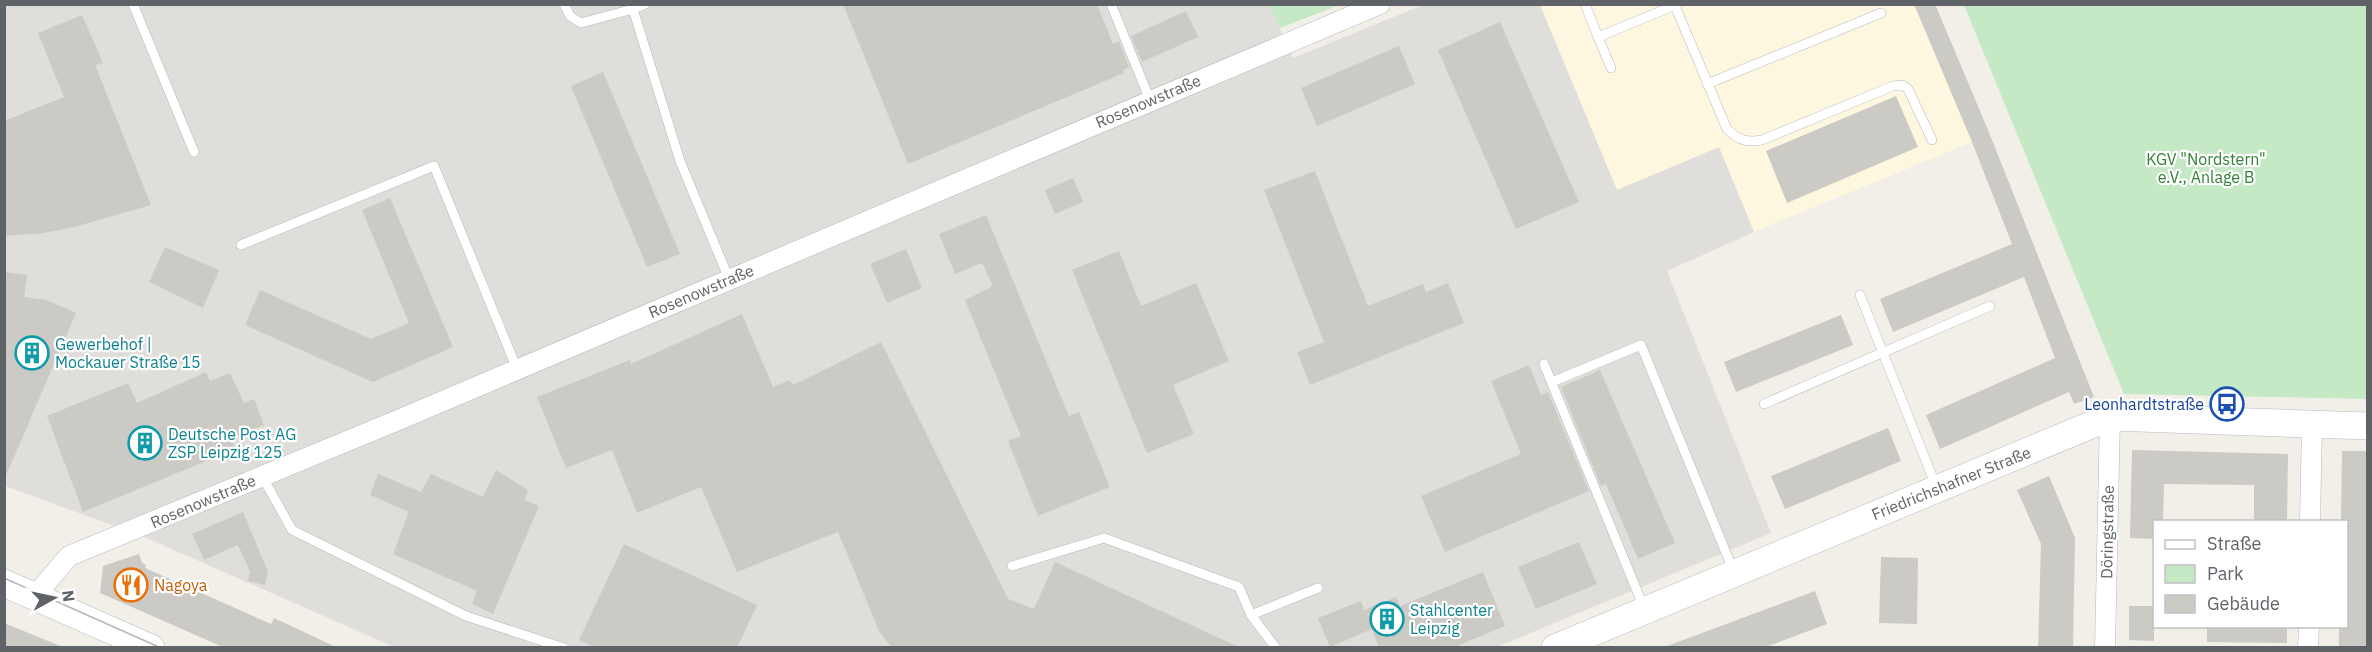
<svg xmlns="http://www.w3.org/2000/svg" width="2372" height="652" font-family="'IBM Plex Sans',sans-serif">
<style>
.commercial{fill:#fef7e0}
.industrial{fill:#e0deda}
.green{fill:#c5e8c5}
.building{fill:#cccac5}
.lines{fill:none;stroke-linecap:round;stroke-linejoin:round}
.service-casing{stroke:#b5b8bc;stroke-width:10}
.minor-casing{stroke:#b5b8bc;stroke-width:21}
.secondary-casing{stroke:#b6babf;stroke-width:28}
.service{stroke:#fff;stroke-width:9}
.minor{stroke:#fff;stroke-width:20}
.secondary{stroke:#fff;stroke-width:27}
.tram{stroke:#b6b7b8;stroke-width:1.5}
.labels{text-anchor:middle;stroke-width:4.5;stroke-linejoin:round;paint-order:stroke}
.street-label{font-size:16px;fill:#5f6368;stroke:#fff}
.park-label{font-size:16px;fill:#348238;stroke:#fff}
.culture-label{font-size:16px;fill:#0d838f;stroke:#fff;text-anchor:start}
.transit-label{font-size:16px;fill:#164399;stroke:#fff;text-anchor:end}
.food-label{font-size:16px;fill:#c56008;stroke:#fff;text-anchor:start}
</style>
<rect width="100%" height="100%" fill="#f1efe8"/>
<path class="commercial" d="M1540,5H1914L1972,142L1754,232L1719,148L1617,190Z"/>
<path class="industrial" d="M1269,4L1293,58L1423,5H1540L1617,190L1719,147L1754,232L1667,271L1771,533L1497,647H394L142,536L5,486L4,5Z"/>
<g class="green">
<path d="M1269,5H1339L1280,28Z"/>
<path d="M1964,5H2367V399L2124,394Z"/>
</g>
<g class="building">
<path d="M843,4H1097L1113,44L1119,41L1129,67L1123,70L1124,73L908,164Z"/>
<path d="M1914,4H1935L1988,130L2094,397L2074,404L2069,392L1940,449L1926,415L2055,358L2024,277L1893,332L1880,299L2012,244L1972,142Z"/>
<path d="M1186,11L1198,37L1142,62L1131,36Z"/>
<path d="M82,15L103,63L95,65L151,205L74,227L44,233L4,236V121L64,97L38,33Z"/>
<path d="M1500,22L1579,202L1516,229L1438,50Z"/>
<path d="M1399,46L1415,84L1317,126L1301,88Z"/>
<path d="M603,72L680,254L647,267L571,86Z"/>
<path d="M1896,96L1918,147L1787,203L1766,151Z"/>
<path d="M1315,171L1368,306L1423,284L1426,292L1448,283L1464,323L1310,385L1297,352L1324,342L1264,190Z"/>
<path d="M1073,178L1083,202L1055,214L1045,190Z"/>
<path d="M390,198L453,347L373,382L245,325L260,290L371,339L409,323L362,210Z"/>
<path d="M986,215L1069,416L1079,412L1110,487L1038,516L1008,441L1021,436L965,300L993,286L982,263L955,274L939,234Z"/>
<path d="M165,247L219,270L203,308L149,282Z"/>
<path d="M906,249L922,288L887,303L870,264Z"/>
<path d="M1119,251L1141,306L1196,283L1229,361L1173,385L1194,434L1147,453L1072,270Z"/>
<path d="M4,272L27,275L24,297L47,300L76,313L4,480Z"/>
<path d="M742,314L773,387L790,380L793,385L881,342L1008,599L1034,609L1055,562L1241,648H892L879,631L838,532L737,572L701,487L637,513L612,450L566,468L537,397L630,360L631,364Z"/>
<path d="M1841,315L1853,345L1736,392L1724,362Z"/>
<path d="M1529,365L1541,395L1548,392L1589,491L1445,552L1421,496L1521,454L1491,381Z"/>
<path d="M1600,370L1675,543L1638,559L1606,484L1601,486L1561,387Z"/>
<path d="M206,372L210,381L230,373L244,403L254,399L264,425L231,438L235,449L83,512L47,416L128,383L137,403Z"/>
<path d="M1888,428L1901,461L1785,509L1771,476Z"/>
<path d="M2132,450L2288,454L2287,522H2254V485L2164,484L2163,522H2154V539L2130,538Z"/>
<path d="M2342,451H2367V648H2339V627H2346V522H2341Z"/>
<path d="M496,470L528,490L525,500L539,506L493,614L472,604L477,591L393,554L409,512L370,495L378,474L421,492L431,474L483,497Z"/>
<path d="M2049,476L2075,538L2073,648H2038L2041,544L2017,490Z"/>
<path d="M243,512L268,572L265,585L248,581L250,572L238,545L204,560L192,534Z"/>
<path d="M1579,542L1597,584L1536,609L1518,567Z"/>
<path d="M624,544L757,605L737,648H597L579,640Z"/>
<path d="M139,554L142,563L146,565L145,568L271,624L274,618L338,648H225L100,593L103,566Z"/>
<path d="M1881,557L1918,558L1917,624L1879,623Z"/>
<path d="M1483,572L1505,626L1452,648H1379L1372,629L1330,647L1318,618L1361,601L1364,610L1396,597L1400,606Z"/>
<path d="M1815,591L1827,624L1763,648H1667V646Z"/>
<path d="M2129,606H2154V641L2129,640Z"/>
<path d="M4,623L63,647V648H4Z"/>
<path d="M2207,627H2287V643L2207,642Z"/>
</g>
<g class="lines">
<defs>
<g id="service">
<path d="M133,4L194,152"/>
<path d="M564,4L570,16L581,23L633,9L680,161L729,279"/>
<path d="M1111,4L1150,100"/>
<path d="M1585,4L1598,37L1678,4"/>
<path d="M1675,6L1727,129C1738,140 1747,143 1762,140L1893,86L1902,85L1908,89L1932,140"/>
<path d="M633,9L645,4"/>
<path d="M1598,37L1611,68"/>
<path d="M1707,84L1881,13"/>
<path d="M241,245L434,166L517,369"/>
<path d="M1860,295L1936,486"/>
<path d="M1544,364L1644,608"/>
<path d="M1552,382L1641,345L1733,570"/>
<path d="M1764,404L1990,306"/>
<path d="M262,476L292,530L466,616L564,648"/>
<path d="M1012,566L1104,538L1239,587L1251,615L1276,648"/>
<path d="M1251,615L1318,588"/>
</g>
<g id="minor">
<path d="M2310,522L2312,424"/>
<path d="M35,596L69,556L403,418L1380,4"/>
<path d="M2105,648L2110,417"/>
<path d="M2308,648L2309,626"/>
</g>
<g id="secondary">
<path d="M4,583L151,648"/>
<path d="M1555,648L2110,417L2368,426"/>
</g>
</defs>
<use href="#service" class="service-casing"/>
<use href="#minor" class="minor-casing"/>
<use href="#secondary" class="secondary-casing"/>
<use href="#service" class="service"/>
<use href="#minor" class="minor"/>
<use href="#secondary" class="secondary"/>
<path class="tram" d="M4,578L161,648"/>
</g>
<defs>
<symbol id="building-ring" viewBox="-11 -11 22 22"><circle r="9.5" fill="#fff" stroke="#0f9aa8" stroke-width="1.5"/><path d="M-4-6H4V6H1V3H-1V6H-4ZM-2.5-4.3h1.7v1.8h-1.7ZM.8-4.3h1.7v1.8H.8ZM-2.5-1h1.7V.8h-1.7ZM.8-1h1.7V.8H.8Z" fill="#0f9aa8"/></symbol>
<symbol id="bus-ring" viewBox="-11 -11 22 22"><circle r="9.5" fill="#fff" stroke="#1a4fb4" stroke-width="1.5"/><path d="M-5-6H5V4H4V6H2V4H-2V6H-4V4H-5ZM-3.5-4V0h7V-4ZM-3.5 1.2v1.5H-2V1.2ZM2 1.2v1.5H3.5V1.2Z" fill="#1a4fb4"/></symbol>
<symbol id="restaurant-ring" viewBox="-11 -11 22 22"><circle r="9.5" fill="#fff" stroke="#e8710a" stroke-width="1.5"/><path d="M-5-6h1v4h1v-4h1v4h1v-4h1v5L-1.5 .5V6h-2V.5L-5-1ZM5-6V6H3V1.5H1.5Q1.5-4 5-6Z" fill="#e8710a"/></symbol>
</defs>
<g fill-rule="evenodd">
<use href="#building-ring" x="13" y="334" width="38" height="38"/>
<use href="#bus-ring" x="2208" y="385" width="38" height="38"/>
<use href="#building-ring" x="126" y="424" width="38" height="38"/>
<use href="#restaurant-ring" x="112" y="566" width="38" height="38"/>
<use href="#building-ring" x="1368" y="600" width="38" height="38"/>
</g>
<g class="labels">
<g class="street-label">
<text transform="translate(1148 101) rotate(-23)" y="6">Rosenowstraße</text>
<text transform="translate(701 291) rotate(-23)" y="6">Rosenowstraße</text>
<text transform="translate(1951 483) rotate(-22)" y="6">Friedrichshafner Straße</text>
<text transform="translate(203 501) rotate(-23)" y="6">Rosenowstraße</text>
<text transform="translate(2107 532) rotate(-89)" y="6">Döringstraße</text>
</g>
<g class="park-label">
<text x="2206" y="165">KGV "Nordstern"<tspan x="2206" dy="18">e.V., Anlage B</tspan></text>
</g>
<g class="culture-label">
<text x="55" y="350">Gewerbehof |<tspan x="55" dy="18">Mockauer Straße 15</tspan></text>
<text x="168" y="440">Deutsche Post AG<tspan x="168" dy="18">ZSP Leipzig 125</tspan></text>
<text x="1410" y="616">Stahlcenter<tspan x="1410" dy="18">Leipzig</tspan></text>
</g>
<g class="transit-label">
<text x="2204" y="410">Leonhardtstraße</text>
</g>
<g class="food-label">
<text x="154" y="591">Nagoya</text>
</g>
</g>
<rect width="2372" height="652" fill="none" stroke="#5f6368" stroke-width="12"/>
<rect x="2153" y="520" width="195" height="108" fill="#ffffff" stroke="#bfc1c3" stroke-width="1.5"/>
<rect x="2165" y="540" width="30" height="9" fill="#ffffff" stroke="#bfc1c3" stroke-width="1.5"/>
<text x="2207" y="550" font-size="18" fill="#5f6368">Straße</text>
<rect x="2165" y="565" width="30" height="18" fill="#c5e8c5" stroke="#bfc1c3" stroke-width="1.5"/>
<text x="2207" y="580" font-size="18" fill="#5f6368">Park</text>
<rect x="2165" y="595" width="30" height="18" fill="#cccac5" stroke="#bfc1c3" stroke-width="1.5"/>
<text x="2207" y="610" font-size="18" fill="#5f6368">Gebäude</text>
<g transform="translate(54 598) rotate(82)" stroke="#ffffff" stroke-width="4.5" paint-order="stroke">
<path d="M0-4.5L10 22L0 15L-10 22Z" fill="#5f6368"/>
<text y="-9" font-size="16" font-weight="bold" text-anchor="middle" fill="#5f6368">N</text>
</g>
</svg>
